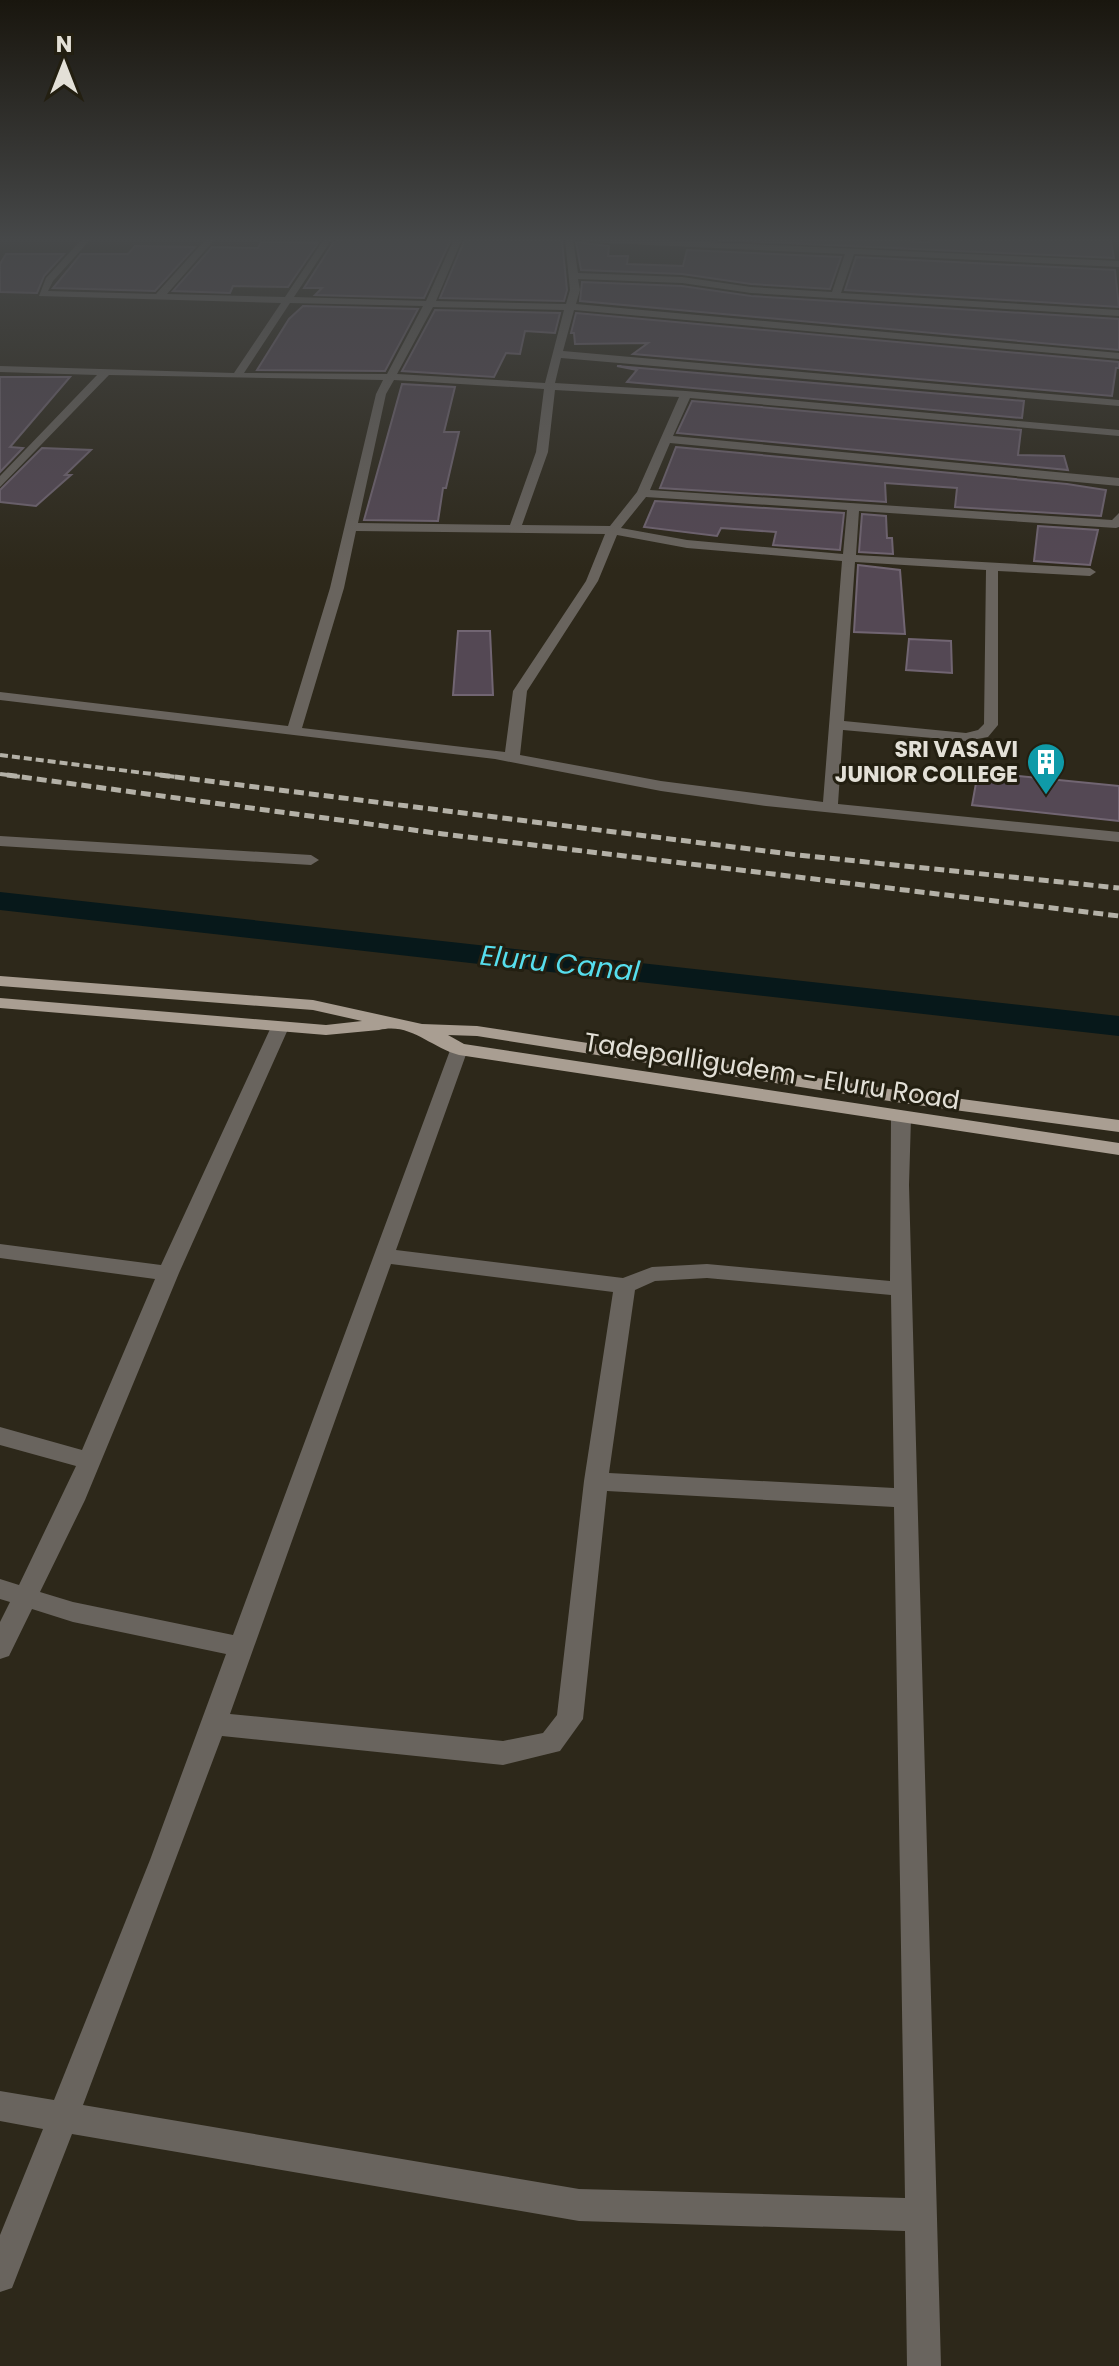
<svg xmlns="http://www.w3.org/2000/svg" width="1119" height="2366" font-family="Poppins,sans-serif">
<style>
.lines{fill:none;stroke-linecap:round;stroke-linejoin:round}
.canal{fill:#07181a;fill-rule:evenodd}
.building{fill:#544854;stroke:#716572;stroke-width:2}
.minor{fill:#69645e;fill-rule:evenodd}
.major{fill:#a99e92;fill-rule:evenodd}
.rail-far1{stroke:#b4b1a7;stroke-width:4;stroke-dasharray:8 4;stroke-linecap:butt}
.rail{stroke:#b4b1a7;stroke-width:5;stroke-dasharray:10 5;stroke-linecap:butt}
.labels{text-anchor:middle;stroke-width:6;stroke-linejoin:round;paint-order:stroke}
.far-poi-label{font-size:22px;font-weight:bold;fill:#e3e0d7;stroke:#231f11;text-anchor:end}
.street-label{font-size:26px;fill:#e3e0d7;stroke:#231f11}
.water-label{font-size:28px;font-style:italic;fill:#56deed;stroke:#231f11}
</style>
<rect width="100%" height="100%" fill="#2d281a"/>
<g class="lines">
<path class="canal" d="M0,892L1119,1016V1036L0,910Z"/>
</g>
<g class="building">
<path d="M339,239H451L424,298L315,295L322,288H304L333,243Z"/>
<path d="M465,239L562,241L567,290L564,301L440,298Z"/>
<path d="M864,239L930,242L931,239L1111,241L1114,258L718,240Z"/>
<path d="M261,242L318,243L288,287L233,286L230,293L173,291L212,247L258,248Z"/>
<path d="M576,242L609,246L608,256H628L627,264L683,266L687,250L841,257L830,289L751,284L682,274L581,270Z"/>
<path d="M135,246L195,247L155,291L53,288L81,254H128Z"/>
<path d="M6,254H64L44,276L37,293L0,292V264Z"/>
<path d="M856,257L1115,270L1119,307L845,290Z"/>
<path d="M582,282L682,286L751,296L1119,319V350L580,301Z"/>
<path d="M303,306L418,309L385,371L257,370L289,319Z"/>
<path d="M435,310L560,313L555,333L525,331L520,354L506,353L494,377L402,371Z"/>
<path d="M576,313L1119,362V368H1116L1112,396L633,354L648,343L575,344L574,333H571Z"/>
<path d="M617,366L1024,401L1022,418L627,382L637,370Z"/>
<path d="M0,377H70L10,447L23,448L0,472Z"/>
<path d="M402,384L455,387L444,432H459L446,488H443L438,521L364,520Z"/>
<path d="M692,401L1021,430L1018,455L1064,456L1068,470L677,433Z"/>
<path d="M676,447L1067,484L1106,490L1101,516L955,507L957,488L885,483L886,502L660,488Z"/>
<path d="M42,448L91,450L65,475H71L36,506L0,502V490Z"/>
<path d="M655,501L844,513L840,550L773,545L776,532L721,528L717,536L644,527Z"/>
<path d="M862,514L886,516L887,538H892L893,554L859,552Z"/>
<path d="M1038,526L1098,530L1090,565L1034,561Z"/>
<path d="M858,565L900,570L905,634L854,632Z"/>
<path d="M458,631H490L493,695H453Z"/>
<path d="M909,639L951,641L952,673L906,670Z"/>
<path d="M978,772L1119,786V821L972,805Z"/>
</g>
<g class="lines">
<g class="minor">
<path d="M82,239H91L53,281L48,291L156,294L206,239H215L167,294L285,297L324,239H332L294,297L426,301L454,239H462L436,301L566,304L570,290L565,239H573L578,273L682,277L751,287L832,292L845,254L585,242L581,239H642L1119,261V267L854,254L841,293L1119,310V316L751,293L682,283L578,279L580,290L576,304L1119,353V359L574,310L563,351L1119,400V406L561,358L555,383L686,391L1119,430V436L690,398L673,436L1119,478V486L670,443L650,490L1112,520L1119,513V527L1116,528L859,511L856,555L1090,568L1096,572L1090,576L998,571V725L988,737L966,741L843,730L838,804L1119,832V842L766,806L661,791L495,759L0,700V692L288,726L330,588L376,394L383,380L109,375L0,487V476L97,375L0,372V366L234,373L281,303L39,296L46,278ZM290,303L423,306L387,374L244,373ZM433,307L564,310L545,383L397,374ZM394,380L544,389L536,452L510,525L358,523L386,394ZM555,390L679,397L637,492L610,526L522,525L548,452ZM646,497L847,510L843,554L687,540L621,528ZM356,531L605,534L586,581L513,691L505,752L302,728L344,588ZM617,535L687,548L842,561L823,802L661,781L520,755L527,691L598,581ZM855,562L986,570L984,724L978,730L966,733L844,721Z"/>
<path d="M0,836L311,855L319,860L311,865L0,846Z"/>
<path d="M280,1022L289,1027L179,1273L85,1500L40,1592L73,1602L233,1635L452,1045H466L468,1049L396,1250L623,1278L652,1267L707,1264L890,1281L891,1118L901,1112L911,1118L909,1185L941,2366H907L905,2231L579,2221L72,2134L12,2288L0,2292V2235L43,2129L0,2121V2091L54,2100L150,1860L226,1654L73,1622L32,1609L9,1656L0,1659V1622L10,1602L0,1599V1579L19,1585L76,1466L0,1445V1427L82,1450L155,1279L0,1258V1244L161,1265L271,1027ZM391,1264L613,1292L584,1481L557,1715L543,1733L503,1741L230,1714ZM707,1278L891,1295L894,1488L609,1473L635,1290L655,1281ZM607,1491L894,1507L905,2198L579,2189L83,2105L222,1736L503,1765L560,1751L583,1719Z"/>
</g>
<path class="major" d="M0,976L313,1000L422,1024L477,1026L902,1091L1119,1120V1132L902,1103L477,1036L448,1035L464,1044L1119,1143V1155L459,1055C430,1047 410,1022 379,1030L326,1035L0,1008V998L326,1025L362,1021L313,1010L0,986Z"/>
<g class="rail-far1">
<path d="M0,755L176,777"/>
<path d="M0,774L22,777"/>
</g>
<g class="rail">
<path d="M7,775L443,834L1119,916"/>
<path d="M160,775L798,855L1119,888"/>
</g>
</g>
<linearGradient id="sky" x2="0" y2="1"><stop stop-color="#19160e"/><stop offset="0.42" stop-color="#464849"/><stop offset="1" stop-color="#464849" stop-opacity="0"/></linearGradient>
<rect width="1119" height="570" fill="url(#sky)"/>
<defs>
<symbol id="building-pin" viewBox="-11 -11 22 30"><path d="M0 17L-7.5 6A9.5 9.5 0 1 1 7.5 6Z" fill="#0f9aa8" stroke="#231f11"/><path d="M-4-6H4V6H1V3H-1V6H-4ZM-2.5-4.3h1.7v1.8h-1.7ZM.8-4.3h1.7v1.8H.8ZM-2.5-1h1.7V.8h-1.7ZM.8-1h1.7V.8H.8Z" fill="#fff"/></symbol>
</defs>
<g fill-rule="evenodd">
<use href="#building-pin" x="1024" y="740" width="44" height="60"/>
</g>
<g class="labels">
<g class="far-poi-label">
<text x="1018" y="757">SRI VASAVI<tspan x="1018" dy="25">JUNIOR COLLEGE</tspan></text>
</g>
<g class="street-label">
<text transform="translate(772 1071) rotate(9)" y="9">Tadepalligudem - Eluru Road</text>
</g>
<g class="water-label">
<text transform="translate(560 963) rotate(6)" y="10">Eluru Canal</text>
</g>
</g>
<g transform="translate(64 64)" stroke="#231f11" stroke-width="6" paint-order="stroke">
<path d="M0-6L14 30L0 20L-14 30Z" fill="#e3e0d7"/>
<text y="-12" font-size="22" font-weight="bold" text-anchor="middle" fill="#e3e0d7">N</text>
</g>
</svg>
